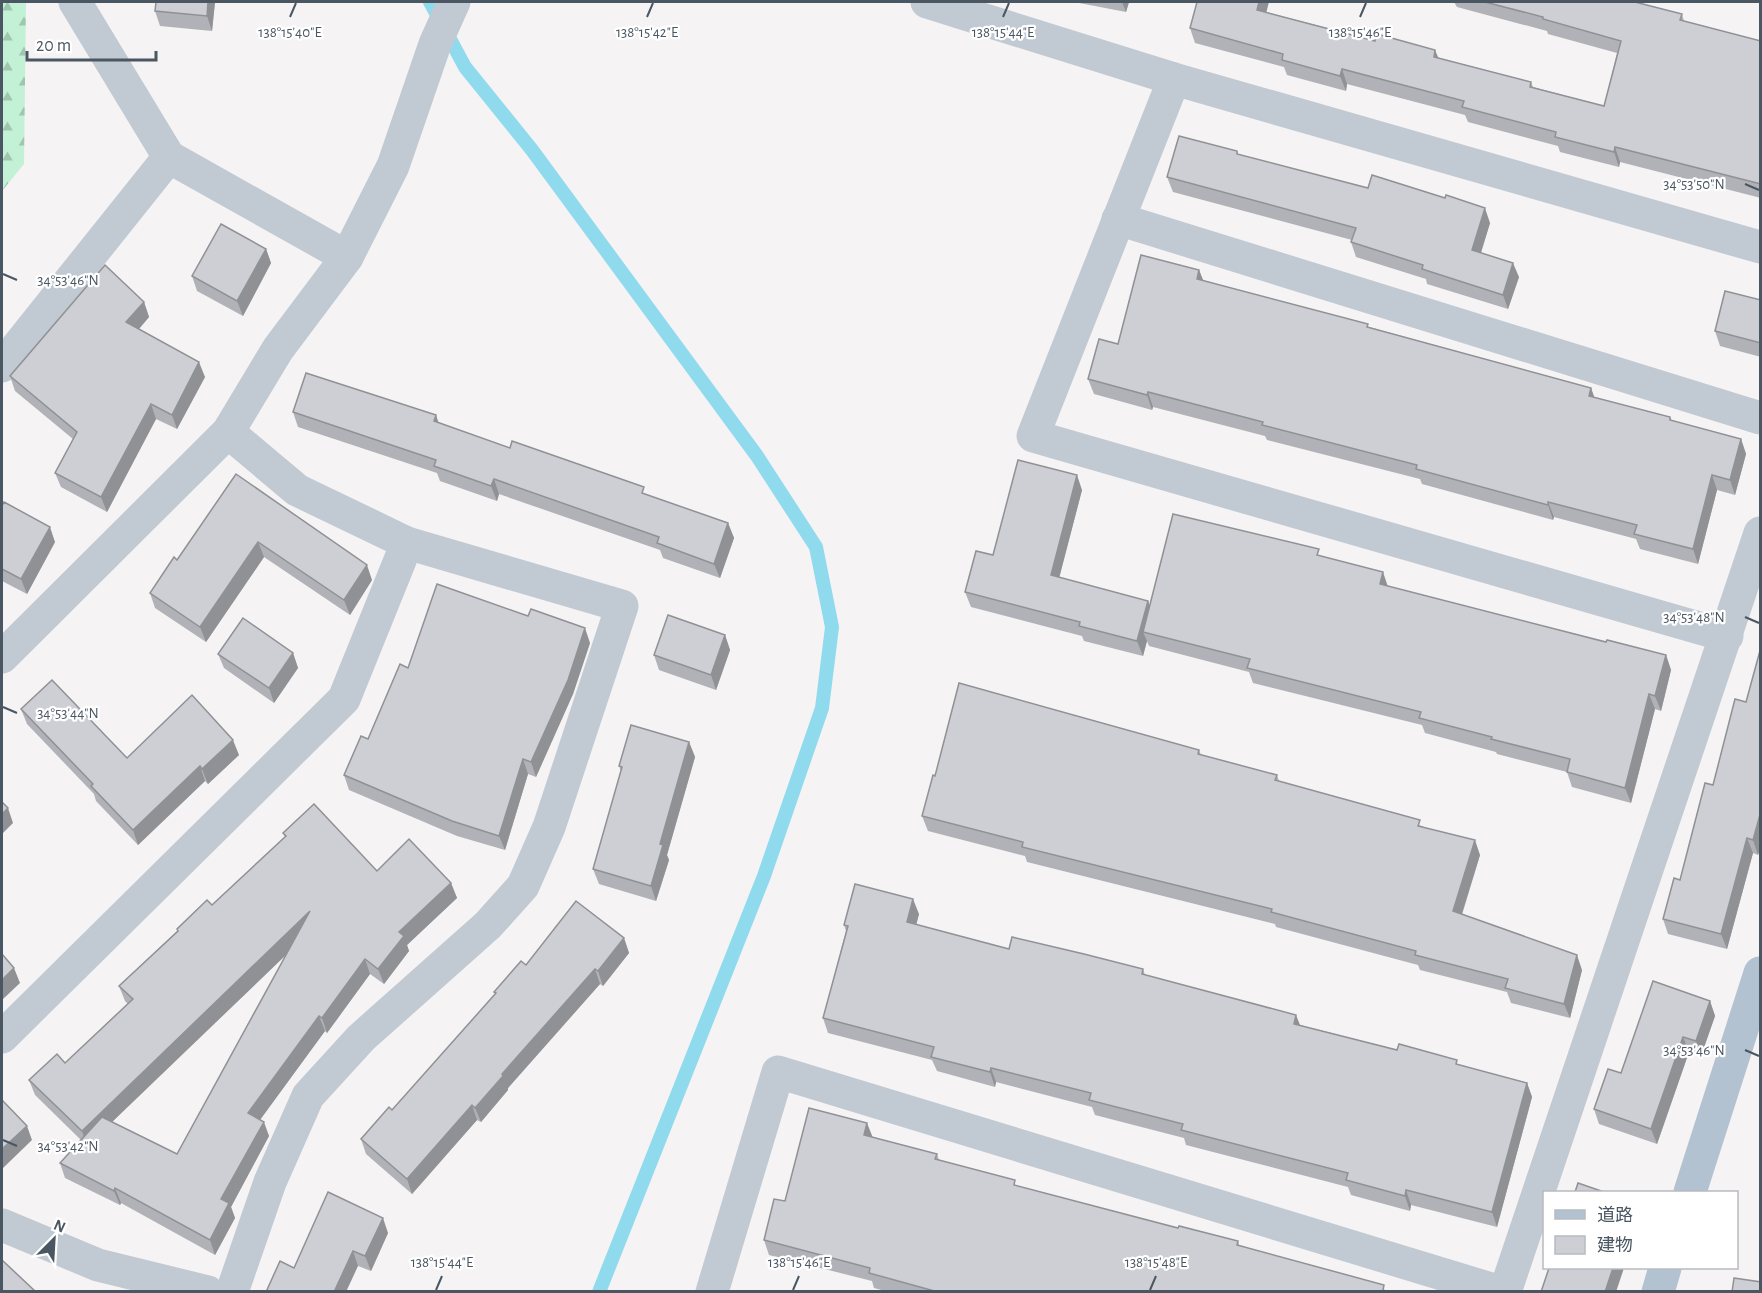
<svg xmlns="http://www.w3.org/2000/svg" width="1762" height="1293" font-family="'Alegreya Sans','Noto Sans JP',sans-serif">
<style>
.forest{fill:url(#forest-firs)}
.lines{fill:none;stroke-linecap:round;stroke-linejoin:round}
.stream{stroke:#90daee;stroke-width:14}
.minor{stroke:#c1cad2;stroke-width:33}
.major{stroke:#b3c2d1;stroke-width:33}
.wall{fill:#b0b2b7;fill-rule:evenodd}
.shaded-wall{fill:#909195}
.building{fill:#cdcfd5;stroke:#909195;stroke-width:1.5}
.ticks{fill:none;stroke:#4a5661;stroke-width:2}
.ticks-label{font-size:15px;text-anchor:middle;fill:#4a5661;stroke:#fff;stroke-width:4.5;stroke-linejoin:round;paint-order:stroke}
</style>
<defs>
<pattern id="forest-firs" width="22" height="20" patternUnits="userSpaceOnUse" patternTransform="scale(1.5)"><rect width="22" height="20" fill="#c3f1d5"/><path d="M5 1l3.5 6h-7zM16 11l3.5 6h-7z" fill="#a0c6b0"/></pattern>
</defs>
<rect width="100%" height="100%" fill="#f5f3f3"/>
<path class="forest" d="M2,2H26L24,164L2,191Z"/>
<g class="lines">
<path class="stream" d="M430,2L465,67L532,150L757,456L816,547L832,627L822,708L764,876L599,1292"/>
<g class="minor">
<path d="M75,2L169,157L347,257"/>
<path d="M927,2L1174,79L1760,247"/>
<path d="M1174,79L1033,436L1727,636"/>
<path d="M1118,219L1760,418"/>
<path d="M2,366L169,157"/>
<path d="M228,432L297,490L407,543L622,606L549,827L523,886L488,925L361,1038L308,1096L270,1182L232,1292"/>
<path d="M2,657L228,432L278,349L347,257L393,166L435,44L454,2"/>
<path d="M2,1037L344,699L407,543"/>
<path d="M2,1225L98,1265L208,1292"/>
<path d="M712,1292L778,1072L1501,1292"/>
<path d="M1505,1292L1760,533"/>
</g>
<g class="major">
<path d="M1690,1192L1760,973"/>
<path d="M1658,1292L1665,1268"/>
</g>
</g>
<g class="wall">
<path d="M156,2H215L212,31L160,26L155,11Z"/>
<path d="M1074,2H1129L1126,12Z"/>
<path d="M1454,2H1635L1682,14L1684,21L1761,41V198L1620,162L1619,167L1560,152L1558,146L1468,122L1465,115L1347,84L1346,91L1287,75L1284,67L1195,43L1190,28L1266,12L1531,82L1533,87L1604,106L1617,53L1548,34L1547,31L1457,7Z"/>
<path d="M1237,151L1238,154L1490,223L1481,253L1519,277L1508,309L1427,284L1426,279L1356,257L1351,242L1352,240L1173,192L1167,177Z"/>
<path d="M266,249L271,263L243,316L197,291L192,276Z"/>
<path d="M1199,270L1203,280L1369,327L1591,388L1594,397L1670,417L1672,421L1741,439L1746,454L1735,495L1717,490L1698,564L1640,549L1636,539L1554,517L1553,520L1422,484L1420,479L1267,440L1265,436L1153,407L1152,410L1094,394L1088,379Z"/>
<path d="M1761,300V357L1720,346L1715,331Z"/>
<path d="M144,302L149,317L139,329L205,377L177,429L156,419L107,512L61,487L55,473L73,439L15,391L10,376Z"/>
<path d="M293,412L436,415L438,423L728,523L734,538L720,578L663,558L660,550L499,494L497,501L440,481L437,473L298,427Z"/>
<path d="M236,474L372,580L350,615L264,557L206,642L155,608L150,593L177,560Z"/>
<path d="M1082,490L1059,578L1148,601L1150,607L1321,556L1388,586L1606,642L1666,655L1671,670L1661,711L1655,709L1631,803L1572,787L1567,772L1497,754L1496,752L1425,733L1422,725L1253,683L1249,672L1149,646L1147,641L1143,656L1084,641L1082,636L971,607L965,592L993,555Z"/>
<path d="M2,506L55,542L27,594L2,581Z"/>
<path d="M725,635L730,650L716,690L659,670L654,655Z"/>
<path d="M590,643L573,694L536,777L528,774L505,850L457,836L349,790L344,775L368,739L408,668Z"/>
<path d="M1761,647V846L1758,855L1753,853L1727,949L1668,934L1663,919L1680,880L1746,702Z"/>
<path d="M293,653L298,668L274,703L224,668L218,654Z"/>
<path d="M21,709L127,758L239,755L208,784L205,781L138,845L96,801L94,794L27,724Z"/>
<path d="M689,742L695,757L667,855L669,860L656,901L599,884L593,869L621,771L619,766Z"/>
<path d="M1199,750L1201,755L1277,775L1279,781L1422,826L1480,855L1462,915L1582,970L1570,1018L1511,1003L1507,992L1420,970L1418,965L1276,927L1275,924L1027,862L1025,856L928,831L922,816L935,776Z"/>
<path d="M283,833L377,871L451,883L457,898L407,945L409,951L384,984L370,974L327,1033L325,1031L260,1120L269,1136L231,1207L235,1218L215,1255L121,1203L120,1205L65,1178L60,1163L81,1140L35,1095L29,1080L65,1063L128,1004L125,1001L119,986L177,931V929L212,905L285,837ZM287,954L177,1154L112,1122Z"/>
<path d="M919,914L916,925L1009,949L1143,969L1145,975L1300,1025L1527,1083L1532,1097L1497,1227L1411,1205L1410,1211L1351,1195L1348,1187L1186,1145L1184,1138L1095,1115L1092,1107L996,1082L995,1087L937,1071L932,1060L828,1033L823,1018L846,931L844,925Z"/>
<path d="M624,938L629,953L603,986L600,984L508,1088V1090L481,1122L477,1120L412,1194L366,1154L361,1139L392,1110L495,994L494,992L526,965Z"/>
<path d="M1710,1001L1715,1016L1701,1056L1689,1052L1657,1144L1599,1124L1594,1109L1621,1073Z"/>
<path d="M873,1137L937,1154L939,1160L1017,1186L1178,1228L1238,1241L1239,1245L1388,1292H889L874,1288L872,1281L769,1255L764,1240L785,1201Z"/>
<path d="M388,1233L371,1271L358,1266L294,1268Z"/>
</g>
<g class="shaded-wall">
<path d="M208,2H215L212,31L207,16Z"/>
<path d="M1122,2H1129L1126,12Z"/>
<path d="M1259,2H1269L1263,25L1257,10Z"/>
<path d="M1435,50L1441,64L1434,57Z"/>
<path d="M1342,69L1347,84L1346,91L1340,76Z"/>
<path d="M1615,147L1620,162L1619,167L1614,152Z"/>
<path d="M1485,208L1490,223L1477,265L1472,250Z"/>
<path d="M266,249L271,263L243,316L237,301Z"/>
<path d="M1513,263L1519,277L1508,309L1503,295Z"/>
<path d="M1199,270L1205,285L1197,279Z"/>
<path d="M144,302L149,317L132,337L126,322Z"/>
<path d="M199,362L205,377L177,429L172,415Z"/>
<path d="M1591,388L1596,402L1589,396Z"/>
<path d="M1148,392L1153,407L1152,410L1147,395Z"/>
<path d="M151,404L156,419L107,512L101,497Z"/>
<path d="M436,415L441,430L434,421Z"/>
<path d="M1741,439L1746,454L1735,495L1730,480Z"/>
<path d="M1077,475L1082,490L1056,590L1051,575Z"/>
<path d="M1712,475L1717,490L1698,564L1693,549Z"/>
<path d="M494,479L499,494L497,501L491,486Z"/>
<path d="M1548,502L1554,517L1553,520L1548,505Z"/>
<path d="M728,523L734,538L720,578L714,564Z"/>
<path d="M50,527L55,542L27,594L21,579Z"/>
<path d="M258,542L264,557L206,642L200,627Z"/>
<path d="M367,565L372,580L350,615L344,600Z"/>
<path d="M1383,572L1388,587L1380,584Z"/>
<path d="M1148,601L1153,616L1143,632L1147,641L1143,656L1137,641Z"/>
<path d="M585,628L590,643L573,694L536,777L531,762Z"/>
<path d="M725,635L730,650L716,690L711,675Z"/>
<path d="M293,653L298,668L274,703L269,688Z"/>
<path d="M1666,655L1671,670L1661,711L1655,696Z"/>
<path d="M1649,694L1655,709L1631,803L1625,788Z"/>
<path d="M233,740L239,755L208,784L202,769Z"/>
<path d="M689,742L695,757L667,855L669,860L656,901L651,886L660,844Z"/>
<path d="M523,759L528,774L505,850L499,836Z"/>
<path d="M200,766L205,781L138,845L133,830Z"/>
<path d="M8,808L13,823L2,834V814Z"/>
<path d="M1761,811V846L1758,855L1753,840Z"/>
<path d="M1747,838L1753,853L1727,949L1721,934Z"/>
<path d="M1475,840L1480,855L1458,926L1453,911Z"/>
<path d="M451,883L457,898L407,945L409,951L384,984L378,969L399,932Z"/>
<path d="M913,899L919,914L913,937L907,922Z"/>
<path d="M310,911L316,926L87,1146L82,1131Z"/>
<path d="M624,938L629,953L603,986L598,971Z"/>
<path d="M1577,955L1582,970L1570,1018L1564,1004Z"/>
<path d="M365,959L370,974L327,1033L322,1018Z"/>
<path d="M14,968L20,983L2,1000V980Z"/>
<path d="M595,969L600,984L508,1088V1090L481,1122L475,1108L502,1074Z"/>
<path d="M1710,1001L1715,1016L1701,1056L1696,1041Z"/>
<path d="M1296,1015L1302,1030L1294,1024Z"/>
<path d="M319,1016L325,1031L254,1128L248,1113Z"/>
<path d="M1683,1037L1689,1052L1657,1144L1651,1129Z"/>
<path d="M991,1068L996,1082L995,1087L990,1072Z"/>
<path d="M1527,1083L1532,1097L1497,1227L1492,1212Z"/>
<path d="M472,1105L477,1120L412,1194L407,1179Z"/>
<path d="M264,1122L269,1136L231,1207L235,1218L215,1255L210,1240L221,1199Z"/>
<path d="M867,1123L873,1138L864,1135Z"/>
<path d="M27,1126L32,1140L2,1169V1149Z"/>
<path d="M115,1188L121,1203L120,1205L114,1191Z"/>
<path d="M1406,1190L1411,1205L1410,1211L1405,1196Z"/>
<path d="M383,1218L388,1233L371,1271L365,1256Z"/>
<path d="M353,1251L358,1266L346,1292H334Z"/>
<path d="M1613,1268H1624L1616,1292H1605Z"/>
</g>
<g class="building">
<path d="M156,2H208L207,16L155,11Z"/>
<path d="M1197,2H1259L1257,10L1375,41L1377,34L1435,50L1434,57L1531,82L1530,87L1604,106L1621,41L1543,19V17L1485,2H1635L1682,14L1680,20L1761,41V184L1615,147L1614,152L1555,137L1556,132L1462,107L1464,101L1342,69L1340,76L1282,60L1283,54L1190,28Z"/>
<path d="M1179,136L1237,151V154L1368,188L1372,175L1445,198L1446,195L1485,208L1472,250L1513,263L1503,295L1422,269L1423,265L1351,242L1356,228L1167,177Z"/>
<path d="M221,224L266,249L237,301L192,276Z"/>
<path d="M1141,255L1199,270L1197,279L1368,324L1367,327L1591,388L1589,396L1670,417V420L1741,439L1730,480L1712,475L1693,549L1634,534L1637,525L1548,502V505L1416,469L1417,465L1262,425L1263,422L1148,392L1147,395L1088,379L1099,339L1118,344Z"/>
<path d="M105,265L144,302L126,322L199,362L172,415L151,404L101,497L55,473L77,432L10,376Z"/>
<path d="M1725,291L1761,300V343L1715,331Z"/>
<path d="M306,373L436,415L434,421L510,448L512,441L644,487L642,493L728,523L714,564L657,543L659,537L494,479L491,486L434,466L436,460L293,412Z"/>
<path d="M1018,460L1077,475L1051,575L1148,601L1137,641L1079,626L1080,622L965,592L976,551L993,555Z"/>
<path d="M236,474L367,565L344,600L258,542L200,627L150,593L174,557L177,560Z"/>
<path d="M4,502L50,527L21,579L2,569V506Z"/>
<path d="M1173,514L1319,549L1317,555L1383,572L1380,584L1606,642L1607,640L1666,655L1655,696L1649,694L1625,788L1567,772L1570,759L1491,739L1492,737L1419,718L1421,712L1247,668L1250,659L1143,632Z"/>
<path d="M437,584L528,616L531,609L585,628L568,680L531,762L523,759L499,836L452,821L344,775L361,736L368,739L400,664L408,668Z"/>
<path d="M668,615L725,635L711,675L654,655Z"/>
<path d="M243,618L293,653L269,688L218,654Z"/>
<path d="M1761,647V811L1753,840L1747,838L1721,934L1663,919L1674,878L1680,880L1705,783L1713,785L1735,699L1746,702Z"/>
<path d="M52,680L127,758L192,695L233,740L202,769L200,766L133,830L91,786L93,784L21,709Z"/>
<path d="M959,683L1199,750L1198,754L1277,775L1275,780L1420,820L1418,826L1475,840L1453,911L1577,955L1564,1004L1505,988L1508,979L1415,955L1416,951L1271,912L1272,909L1022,847L1023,842L922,816L933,775L935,776Z"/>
<path d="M631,725L689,742L660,844L663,845L651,886L593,869L622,767L619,766Z"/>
<path d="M2,802L8,808L2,814Z"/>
<path d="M314,804L377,871L409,839L451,883L399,932L404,936L378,969L365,959L322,1018L319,1016L248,1113L264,1122L221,1199L229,1203L210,1240L115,1188L114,1191L60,1163L102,1117L177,1154L310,911L82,1131L29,1080L57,1054L65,1063L133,999L119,986L178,931L177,929L207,900L212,905L286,836L283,833Z"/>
<path d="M855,884L913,899L907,922L1009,949L1012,937L1084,954L1143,969L1142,974L1296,1015L1294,1024L1397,1050L1399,1044L1457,1060L1456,1064L1527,1083L1492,1212L1406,1190L1405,1196L1346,1180L1348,1173L1181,1130L1183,1124L1089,1100L1091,1093L991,1068L990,1072L931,1057L934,1047L823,1018L848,926L844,925Z"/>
<path d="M576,901L624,938L598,971L595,969L502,1074L503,1076L475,1108L472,1105L407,1179L361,1139L389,1107L392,1110L496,993L494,992L521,961L526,965Z"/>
<path d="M2,954L14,968L2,980Z"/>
<path d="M1653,981L1710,1001L1696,1041L1683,1037L1651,1129L1594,1109L1608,1069L1621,1073Z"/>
<path d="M3,1101L27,1126L2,1149V1102Z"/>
<path d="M809,1108L867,1123L864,1135L937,1154L935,1159L1015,1180L1014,1185L1178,1228L1179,1226L1238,1241L1237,1245L1384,1285L1383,1290L1388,1292H938L869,1273L870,1268L764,1240L774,1199L785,1201Z"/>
<path d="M1578,1183L1604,1192H1575Z"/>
<path d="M328,1192L383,1218L365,1256L353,1251L334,1292H266L280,1261L294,1268Z"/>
<path d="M2,1260L36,1292H2Z"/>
<path d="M1549,1268H1613L1605,1292H1541Z"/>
<path d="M1734,1278L1761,1282V1292H1732Z"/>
</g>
<path class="ticks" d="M290,17L296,3M647,17L653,3M1003,17L1009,3M1360,17L1366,3M1745,184L1759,190M3,274L17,280M1745,617L1759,623M3,707L17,713M1745,1050L1759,1056M3,1140L17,1146M436,1290L442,1276M793,1290L799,1276M1150,1290L1156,1276"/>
<g class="ticks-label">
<text x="290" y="37">138°15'40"E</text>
<text x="647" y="37">138°15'42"E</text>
<text x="1003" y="37">138°15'44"E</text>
<text x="1360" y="37">138°15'46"E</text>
<text x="1694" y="189">34°53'50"N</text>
<text x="68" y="285">34°53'46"N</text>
<text x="1694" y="622">34°53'48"N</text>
<text x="68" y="718">34°53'44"N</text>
<text x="1694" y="1055">34°53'46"N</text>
<text x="68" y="1151">34°53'42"N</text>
<text x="442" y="1267">138°15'44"E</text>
<text x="799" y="1267">138°15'46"E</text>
<text x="1156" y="1267">138°15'48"E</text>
</g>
<rect width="1762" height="1293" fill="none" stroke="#4a5661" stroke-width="6"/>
<rect x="1543" y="1191" width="195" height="78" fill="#ffffff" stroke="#b7bbc0" stroke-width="1.5"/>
<rect x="1555" y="1210" width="30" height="9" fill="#b3c2d1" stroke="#b7bbc0" stroke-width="1.5"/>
<text x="1597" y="1221" font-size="18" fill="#4a5661">道路</text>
<rect x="1555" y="1236" width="30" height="18" fill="#cdcfd5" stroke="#b7bbc0" stroke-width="1.5"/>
<text x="1597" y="1251" font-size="18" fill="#4a5661">建物</text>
<g transform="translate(54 1239) rotate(24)" stroke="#ffffff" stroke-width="4.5" paint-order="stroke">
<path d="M0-4.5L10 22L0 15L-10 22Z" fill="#4a5661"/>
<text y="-9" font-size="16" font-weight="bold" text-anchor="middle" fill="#4a5661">N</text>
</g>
<path d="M27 51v9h129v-9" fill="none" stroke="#4a5661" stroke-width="3"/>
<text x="36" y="51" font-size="18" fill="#4a5661" stroke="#ffffff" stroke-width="4.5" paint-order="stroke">20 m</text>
</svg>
